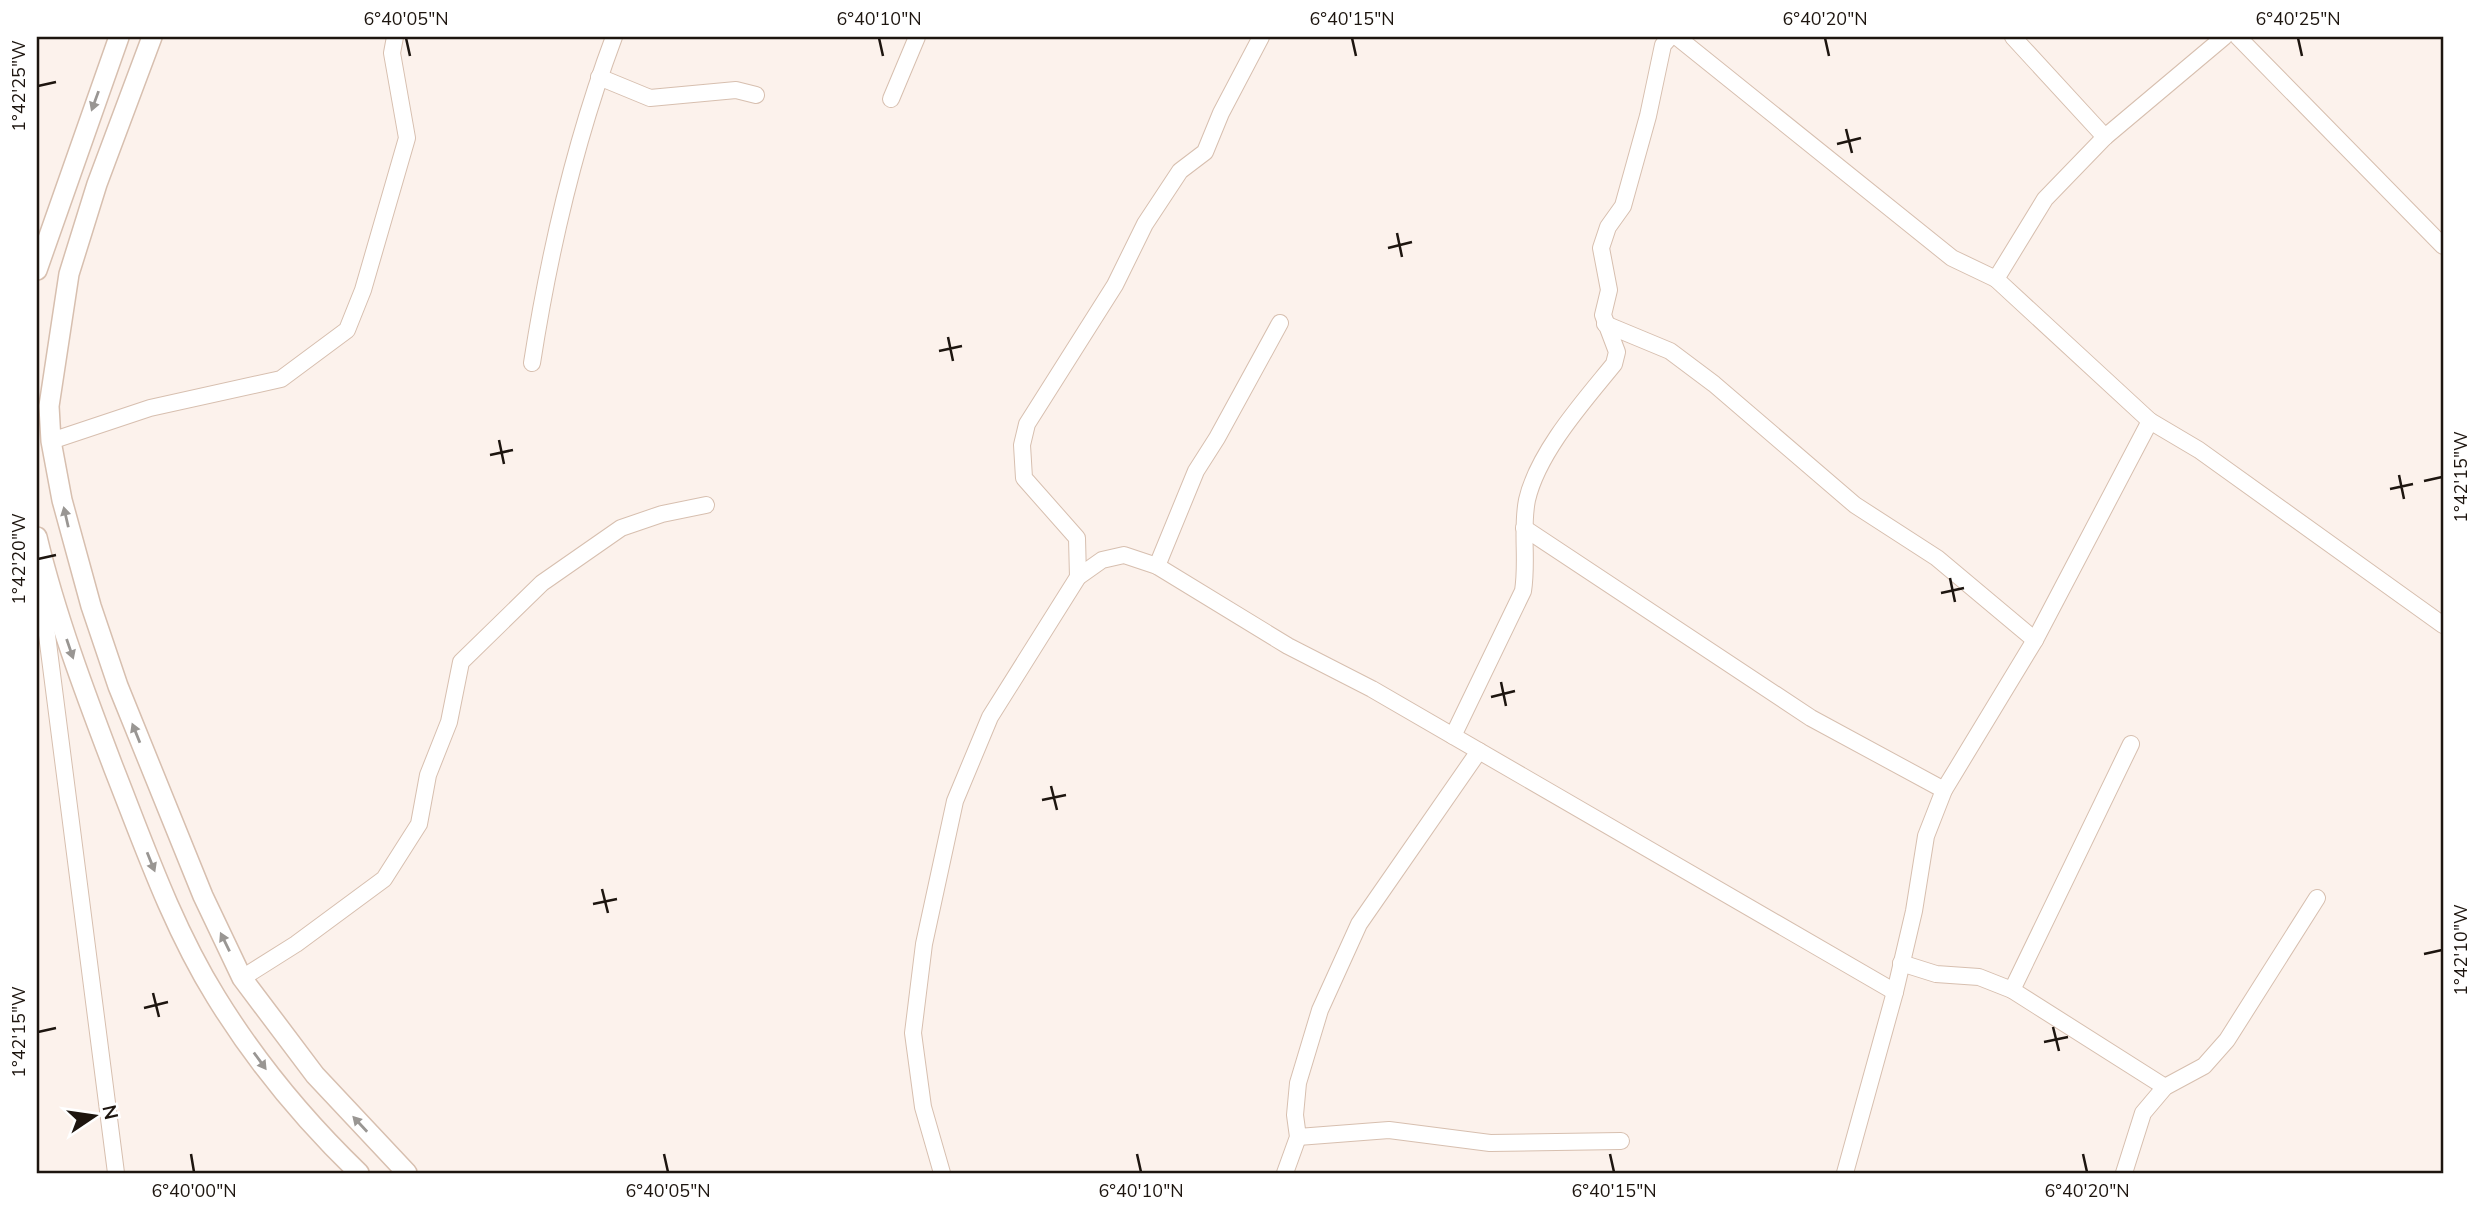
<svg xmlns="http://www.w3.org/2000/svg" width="2480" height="1210" font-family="'Nunito Sans',sans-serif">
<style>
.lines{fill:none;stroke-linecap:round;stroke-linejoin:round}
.minor-casing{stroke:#d7bfaf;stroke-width:18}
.tertiary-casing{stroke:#d7bfaf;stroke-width:22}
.minor{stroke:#fff;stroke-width:16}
.tertiary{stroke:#fff;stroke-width:19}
.oneway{fill:#999693}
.ticks{fill:none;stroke:#1d150f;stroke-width:2.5}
.neatline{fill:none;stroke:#1d150f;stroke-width:2.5}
.ticks-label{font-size:18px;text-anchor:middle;fill:#1d150f}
</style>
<rect width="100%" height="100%" fill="#fcf2ec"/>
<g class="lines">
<defs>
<g id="minor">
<path d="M1677,37L1952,258L1996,279"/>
<path d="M2013,37L2105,137"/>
<path d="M2238,37L2443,246"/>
<path d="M599,77L650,98L736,90L756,95"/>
<path d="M891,99L917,37"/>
<path d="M1605,324L1670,351L1714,384L1855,505L1937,558L2035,640"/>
<path d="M532,363C549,254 575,141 614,37"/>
<path d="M2150,421L2199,450L2443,625"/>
<path d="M51,441L150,408L281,379L347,330L363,290L407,138L392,53L395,37"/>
<path d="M1524,528L1811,718L1944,790"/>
<path d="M1157,566L1196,471L1217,438L1280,323"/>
<path d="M1078,577L1077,538L1024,478L1022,445L1027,424L1115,285L1145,224L1180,171L1205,152L1221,113L1261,37"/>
<path d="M43,582L47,635L116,1173"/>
<path d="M1453,736L1523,591C1528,560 1521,530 1527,500C1538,452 1584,401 1614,364L1617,352L1603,315L1609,290L1601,248L1608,227L1623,206L1648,116L1663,45L1670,37"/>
<path d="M1901,963L1936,974L1979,977L2012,990L2165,1087"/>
<path d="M242,978L296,944L384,879L419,824L428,775L449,722L461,662L542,583L621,528L662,514L706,505"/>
<path d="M2012,990L2131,744"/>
<path d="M1298,1137L1389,1130L1490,1143L1621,1141"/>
<path d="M942,1173L923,1107L913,1033L924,944L955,801L990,717L1078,577L1102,560L1124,555L1157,566L1288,646L1372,689L1895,992"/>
<path d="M1285,1173L1298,1137L1295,1115L1298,1083L1320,1010L1359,924L1479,751"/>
<path d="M1845,1173L1895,992L1914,911L1926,836L1944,790L2035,640L2150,421L1996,279L2045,199L2105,137L2224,37"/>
<path d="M2124,1173L2143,1113L2165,1087L2204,1066L2227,1040L2317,898"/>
</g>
<g id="tertiary">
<path d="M152,37L97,184L69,274L49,406L51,441L62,500L91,606L118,686L203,896L242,978L315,1075L407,1173"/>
<path d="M37,270L119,37"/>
<path d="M37,537C56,616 85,693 114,769C144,845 172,926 216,997C256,1062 304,1120 359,1173"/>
</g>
</defs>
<use href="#minor" class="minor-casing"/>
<use href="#tertiary" class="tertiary-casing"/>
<use href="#minor" class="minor"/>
<use href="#tertiary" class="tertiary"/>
</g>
<defs><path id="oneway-solid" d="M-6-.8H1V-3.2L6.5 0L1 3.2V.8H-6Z" transform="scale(1.75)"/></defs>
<g class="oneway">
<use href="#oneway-solid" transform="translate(95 101) rotate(110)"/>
<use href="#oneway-solid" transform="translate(66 517) rotate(-103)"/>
<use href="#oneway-solid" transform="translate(70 649) rotate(71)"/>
<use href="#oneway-solid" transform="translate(136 733) rotate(-112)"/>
<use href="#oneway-solid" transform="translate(151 862) rotate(68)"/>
<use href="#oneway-solid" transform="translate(225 942) rotate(-116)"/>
<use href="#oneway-solid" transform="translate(260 1061) rotate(54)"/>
<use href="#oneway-solid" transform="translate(360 1124) rotate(-133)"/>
</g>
<path class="ticks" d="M406,38L410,56M879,38L883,56M1352,38L1356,56M1825,38L1829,56M2298,38L2302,56M38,86L56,82M1846,129L1852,153M1837,144L1861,138M1397,233L1402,257M1388,248L1412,242M948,337L953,361M939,351L962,346M499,440L504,464M490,455L513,450M2399,475L2404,499M2424,481L2442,477M2390,489L2413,484M38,559L56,555M1950,578L1955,602M1941,593L1964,588M1501,682L1506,706M1491,697L1515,691M1051,786L1057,810M1042,800L1066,795M602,889L608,913M593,904L617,899M2424,954L2442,950M153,993L159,1017M144,1008L168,1002M2053,1027L2059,1051M38,1032L56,1028M2044,1042L2068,1037M191,1154L194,1172M664,1154L668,1172M1137,1154L1141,1172M1610,1154L1614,1172M2083,1154L2087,1172"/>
<rect width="2480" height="1210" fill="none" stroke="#ffffff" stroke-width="77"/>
<g transform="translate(94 1116) rotate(77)" stroke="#ffffff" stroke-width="5" paint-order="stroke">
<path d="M0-5L12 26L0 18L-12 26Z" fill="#1d150f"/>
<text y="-10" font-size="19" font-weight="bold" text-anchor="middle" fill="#1d150f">N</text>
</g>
<rect x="38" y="38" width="2404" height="1134" class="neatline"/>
<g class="ticks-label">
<text x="406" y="25">6°40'05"N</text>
<text x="879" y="25">6°40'10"N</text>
<text x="1352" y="25">6°40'15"N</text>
<text x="1825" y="25">6°40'20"N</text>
<text x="2298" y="25">6°40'25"N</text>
<text transform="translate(19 86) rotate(-90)" y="6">1°42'25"W</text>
<text transform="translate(2461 477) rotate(-90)" y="6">1°42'15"W</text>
<text transform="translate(19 559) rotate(-90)" y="6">1°42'20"W</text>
<text transform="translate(2461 950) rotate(-90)" y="6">1°42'10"W</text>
<text transform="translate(19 1032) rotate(-90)" y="6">1°42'15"W</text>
<text x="194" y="1197">6°40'00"N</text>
<text x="668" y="1197">6°40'05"N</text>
<text x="1141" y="1197">6°40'10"N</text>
<text x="1614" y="1197">6°40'15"N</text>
<text x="2087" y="1197">6°40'20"N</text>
</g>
</svg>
